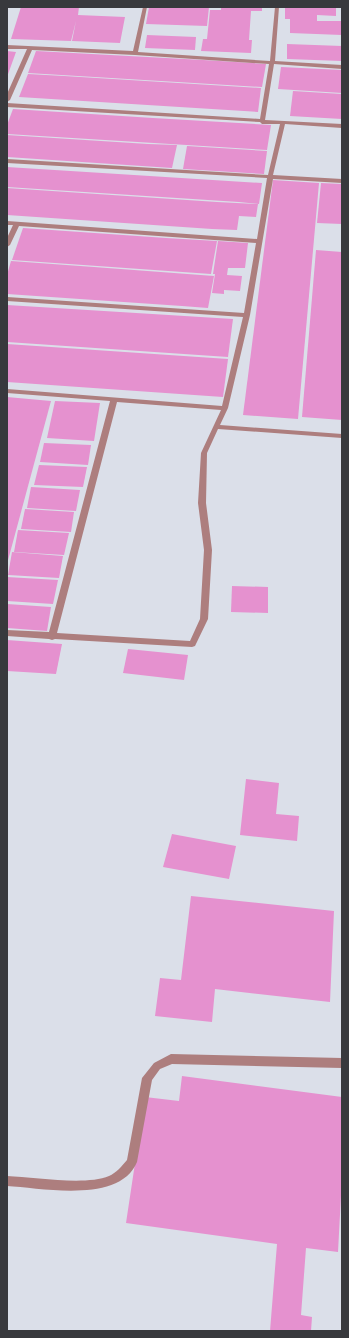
<svg xmlns="http://www.w3.org/2000/svg" width="349" height="1338" font-family="Karla,sans-serif">
<style>
.building{fill:#e591cf}
.lines{fill:none;stroke-linecap:round;stroke-linejoin:round}
.minor{fill:#ad7e7e;fill-rule:evenodd}
</style>
<rect width="100%" height="100%" fill="#dbdfe9"/>
<g class="building">
<path d="M21,7H79L78,15L125,17L120,43L72,41L76,21L71,41L11,39Z"/>
<path d="M149,7H209L207,26L146,24Z"/>
<path d="M221,7H262V11H251L249,40H252L251,53L201,51L203,39H207L210,10H221Z"/>
<path d="M285,7H336V16L317,15V21H342V35L290,33V19H285Z"/>
<path d="M147,35L196,37L195,50L145,48Z"/>
<path d="M287,44L342,46V61L287,59Z"/>
<path d="M7,51L16,52L7,77Z"/>
<path d="M36,51L203,60L266,64L262,87L28,73Z"/>
<path d="M281,67L342,70V93L278,89Z"/>
<path d="M28,74L64,76L261,88L258,112L19,97Z"/>
<path d="M293,91L342,94V119L290,116Z"/>
<path d="M13,109L153,118L271,125L267,150L7,134V125Z"/>
<path d="M7,135L148,144L177,145L172,168L7,157Z"/>
<path d="M187,146L267,151L264,174L183,169Z"/>
<path d="M7,167L134,175L262,183L259,204L239,202L7,187Z"/>
<path d="M273,180L319,183L298,419L243,415Z"/>
<path d="M321,183L342,184V224L317,223Z"/>
<path d="M7,188L217,202L258,204L256,217L239,216L237,230L212,229L7,215Z"/>
<path d="M23,228L166,238L217,241L211,274L12,260Z"/>
<path d="M218,241L248,243L245,268H228L227,275L242,276L240,291L224,290V294L212,293L215,274H213Z"/>
<path d="M316,250L342,252V420L302,417Z"/>
<path d="M11,261L94,267L214,276L208,308L182,306L7,294V275Z"/>
<path d="M7,305L233,319L228,357L7,342Z"/>
<path d="M7,344L228,359L223,397L7,382Z"/>
<path d="M7,397L51,401L7,564Z"/>
<path d="M55,401L100,403L94,441L47,438Z"/>
<path d="M44,443L91,445L88,465L40,462Z"/>
<path d="M39,465L87,467L83,487L34,485Z"/>
<path d="M31,487L80,490L76,511L27,508Z"/>
<path d="M25,509L74,512L71,532L21,529Z"/>
<path d="M18,530L69,533L64,555L14,552Z"/>
<path d="M12,552L63,556L59,578L8,575Z"/>
<path d="M7,577L58,580L53,604L7,601Z"/>
<path d="M232,586L268,587V613L231,612Z"/>
<path d="M7,604L51,607L47,631L7,628Z"/>
<path d="M7,640L62,644L56,674L7,671Z"/>
<path d="M128,649L188,655L184,680L123,673Z"/>
<path d="M246,779L279,783L276,814L299,816L297,841L240,835Z"/>
<path d="M172,834L236,846L229,879L163,867Z"/>
<path d="M191,896L334,911L330,1002L215,989L212,1022L155,1016L160,978L181,980Z"/>
<path d="M182,1076L342,1097V1177L338,1252L306,1248L301,1315L312,1317L311,1331H270L277,1244L126,1223L145,1097L179,1101Z"/>
</g>
<g class="lines">
<g class="minor">
<path d="M143,7H147L138,52L270,61L275,7H279L275,61L342,65V69L274,64L265,120L342,124V128L285,124L273,175L342,179V183L273,179L250,315L228,408L220,425L342,434V438L218,429L207,453L206,503L212,550L208,619L195,646L192,647L55,639L52,640L49,639L7,636V630L49,632L110,401L7,393V389L222,406L243,317L7,301V297L244,313L256,243L19,226L10,245L7,247V238L13,225H7V221L257,239L267,178L7,163V159L268,175L280,124H262L260,122L7,107V103L260,119L269,64L135,55L32,50L10,100L7,102V94L27,49H7V45L133,51ZM117,402L221,410L201,453L198,503L204,550L200,619L190,641L57,633Z"/>
<path d="M171,1054L342,1058V1068L172,1064L160,1069L152,1080L137,1162C120,1204 42,1188 7,1186V1176C34,1177 85,1186 109,1176C116,1173 122,1166 127,1160L142,1078L154,1063Z"/>
</g>
</g>
<rect width="349" height="1338" fill="none" stroke="#38393d" stroke-width="16"/>
</svg>
